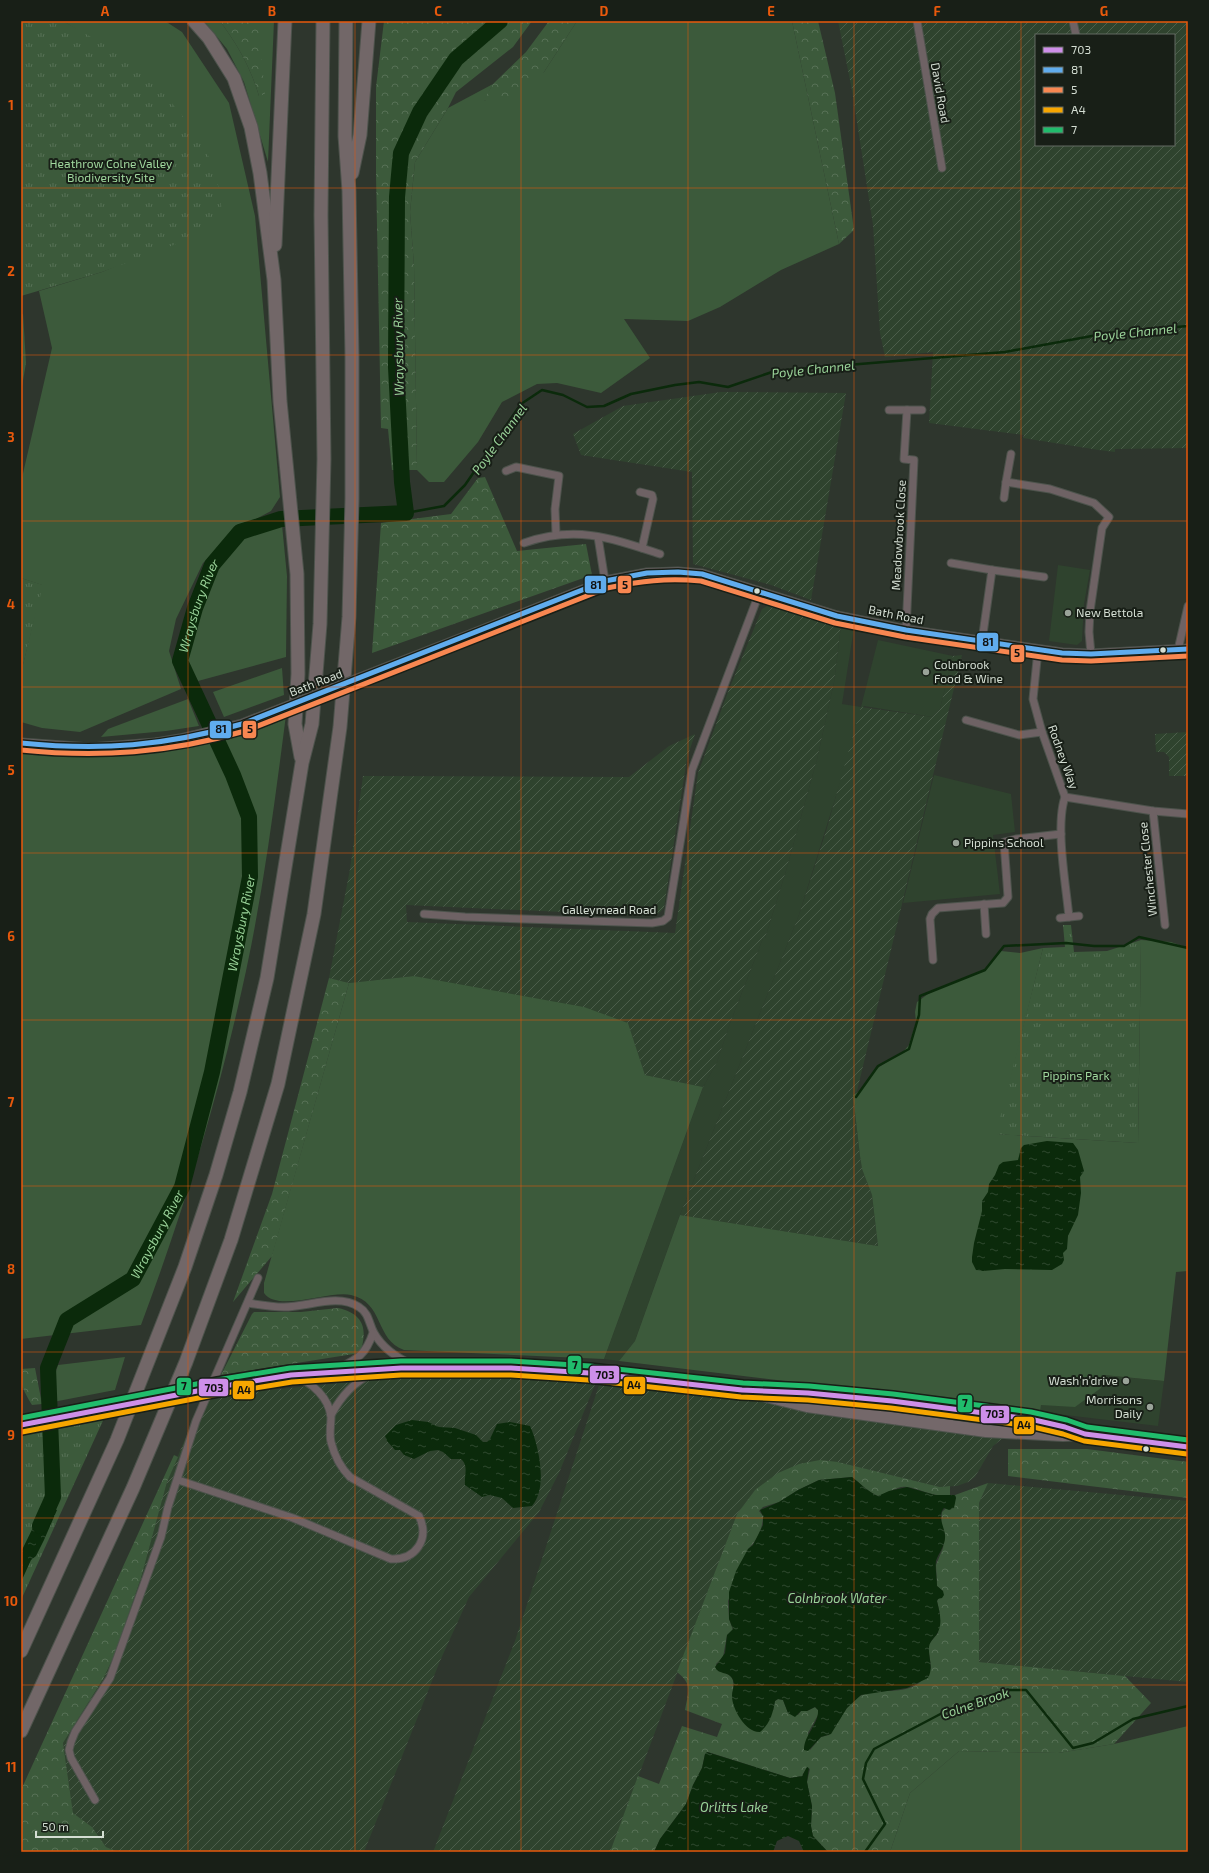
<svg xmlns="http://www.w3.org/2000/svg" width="1209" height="1873" font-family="'Exo 2',sans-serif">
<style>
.built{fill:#2f432e}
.industrial{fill:url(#industrial-furrows);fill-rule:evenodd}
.green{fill:#3c5a3b}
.forest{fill:url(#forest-crowns)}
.park{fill:url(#park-tufts)}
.water{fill:url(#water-ripples)}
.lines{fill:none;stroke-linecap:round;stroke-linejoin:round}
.stream{stroke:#0b2a0b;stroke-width:2.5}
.river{stroke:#0b2a0b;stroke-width:16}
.minor-casing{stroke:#4d534c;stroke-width:9}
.tertiary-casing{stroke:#4d534c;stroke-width:11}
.trunk-casing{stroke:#4d534c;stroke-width:14}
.motorway-casing{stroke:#4d534c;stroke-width:15}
.minor{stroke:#6e6264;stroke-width:7}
.tertiary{stroke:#6e6264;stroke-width:9}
.trunk{stroke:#74686a;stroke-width:12}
.motorway{stroke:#726768;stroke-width:13}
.tertiary-bridge-casing{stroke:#4d534c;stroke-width:11;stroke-linecap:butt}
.trunk-bridge-casing{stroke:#4d534c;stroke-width:14;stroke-linecap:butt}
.tertiary-bridge{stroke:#6e6264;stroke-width:9}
.trunk-bridge{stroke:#74686a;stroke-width:12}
.bus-1-casing{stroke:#181f17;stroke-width:8}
.bus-2-casing{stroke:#181f17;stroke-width:8}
.bus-3-casing{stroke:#181f17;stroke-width:8}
.bus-4-casing{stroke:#181f17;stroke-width:8}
.bus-5-casing{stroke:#181f17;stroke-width:8}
.bus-1{stroke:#ce8fe9;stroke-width:5}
.bus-2{stroke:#60acee;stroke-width:5}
.bus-3{stroke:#f88751;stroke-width:5}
.bus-4{stroke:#f7a600;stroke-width:5}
.bus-5{stroke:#20bc6c;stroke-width:5}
.grid{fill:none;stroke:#e8590c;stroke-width:1;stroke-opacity:0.55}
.bus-dot{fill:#d4ded3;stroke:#181f17;stroke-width:1.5}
.poi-dot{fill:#9aa399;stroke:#181f17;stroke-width:1.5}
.labels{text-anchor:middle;stroke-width:4;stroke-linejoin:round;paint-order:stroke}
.street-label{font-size:12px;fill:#d4ded3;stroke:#181f17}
.park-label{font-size:12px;fill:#a0d89e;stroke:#181f17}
.poi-label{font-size:12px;fill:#d4ded3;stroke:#181f17;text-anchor:start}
.water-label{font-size:13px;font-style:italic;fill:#99d298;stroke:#181f17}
.line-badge{stroke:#181f17;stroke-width:1.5}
.pale-badge-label{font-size:11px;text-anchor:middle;font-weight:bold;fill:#111}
.neatline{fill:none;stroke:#e8590c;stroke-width:1.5}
.grid-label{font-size:13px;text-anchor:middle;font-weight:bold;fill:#e8590c}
</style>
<defs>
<pattern id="industrial-furrows" width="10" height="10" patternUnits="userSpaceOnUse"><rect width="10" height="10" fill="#2f432e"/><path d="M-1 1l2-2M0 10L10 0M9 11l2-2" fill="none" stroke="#4c5e4b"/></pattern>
<pattern id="forest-crowns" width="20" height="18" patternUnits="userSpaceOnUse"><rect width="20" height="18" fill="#3c5a3b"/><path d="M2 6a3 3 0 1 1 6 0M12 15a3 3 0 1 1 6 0" fill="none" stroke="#577156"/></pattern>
<pattern id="park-tufts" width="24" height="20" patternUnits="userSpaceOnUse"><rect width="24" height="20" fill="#3c5a3b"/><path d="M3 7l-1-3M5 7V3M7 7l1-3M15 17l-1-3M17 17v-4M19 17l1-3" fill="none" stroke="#577156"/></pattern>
<pattern id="water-ripples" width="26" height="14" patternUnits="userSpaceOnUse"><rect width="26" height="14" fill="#0b2a0b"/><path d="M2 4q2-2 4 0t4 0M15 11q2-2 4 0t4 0" fill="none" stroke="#2e482e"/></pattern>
</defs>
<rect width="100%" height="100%" fill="#2e362d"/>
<g class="built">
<path d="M1058,565L1090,570L1084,604L1082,641L1077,645L1049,641Z"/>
<path d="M841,625L854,628L842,704L861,707L878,640L953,656L940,709L932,717L864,706L799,915L680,1215L635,1341L619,1361L604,1359L703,1087L717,1062L730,1023L763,938H765L785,874L817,759L834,682Z"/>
<path d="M934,775L1011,794L1015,832L993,835L1000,894L903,903Z"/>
<path d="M1104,1375L1164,1381L1158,1426L1040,1412L1041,1405Z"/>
</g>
<g class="industrial">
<path d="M838,21H1188V448L1115,449V452L1099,450L1023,438L1024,435L929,423L933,352L885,357L880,333L873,225L852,90ZM1036,35H1174V145H1036Z"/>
<path d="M721,392L846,393L811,600L771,585L693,564L692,472L581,455L573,434L623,406Z"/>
<path d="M771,604L826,622L841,625L834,682L817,759L785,874L765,938H763L730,1023L717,1062L703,1087L645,1075L628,1023L414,976L349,983L329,978L350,869L363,776L629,777L669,746L695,734L687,758L664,908L658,914L652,916L406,905L407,922L675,933L698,773L728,692L762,609Z"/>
<path d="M962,655L857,1091L853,1095L860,1156L862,1169L872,1195L878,1246L680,1215L799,915L827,828L861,707L932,717L940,709L953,656Z"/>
<path d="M1188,732V776H1169V757L1164,752H1156L1155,734Z"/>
<path d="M429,1377L518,1378L596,1382L559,1473L539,1512L469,1597L440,1661L364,1852H118L106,1847L92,1827L73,1813L63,1743L103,1679L114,1656L141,1578L167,1482L201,1401L248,1392L372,1380Z"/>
<path d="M600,1382L776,1404L1003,1438L993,1446L975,1477L968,1482L957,1486L940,1487L838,1462L755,1490L737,1514L610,1852H433L515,1641Z"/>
<path d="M988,1483L1188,1501V1682L979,1662V1503Z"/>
</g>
<g class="green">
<path d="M63,21H165L182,32L229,103L255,216L280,497L271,511L243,526L203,563L176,619L169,651L181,689L80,732L42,728L21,722V673L42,585L21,578V482L52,348L39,291L102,272L130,260L79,31Z"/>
<path d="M204,21H220C237,44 251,68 259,96L261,21H274L268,162L244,82L227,49Z"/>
<path d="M577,21H792L839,244L781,270L720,307L688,321L624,319L650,358L601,393L557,383L537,384L502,402L478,442L444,482H429L417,470L414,266L410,212L415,162L448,108L493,84L484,101L544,72Z"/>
<path d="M282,525L287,576L286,657L198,681L186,660L195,617L215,567L245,536Z"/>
<path d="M282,668L284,695L224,717L213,692Z"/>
<path d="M188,699L199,726L166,731L101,737L108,729Z"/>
<path d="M286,715C275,800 264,887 246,971C220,1092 184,1210 141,1325L21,1339V750C69,755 119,759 166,751C208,744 247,729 286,715Z"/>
<path d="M1141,940L1171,942L1188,948V1271L1176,1272L1164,1381L1104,1375L1101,1388L1075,1407L1041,1405L1040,1412L619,1361L635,1341L680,1215L878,1246L872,1195L862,1169L860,1156L853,1095L861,1090L876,1069L903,1052L909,1045L916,1022L915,1012L917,1002L928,994L945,986L985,971L1001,951L1020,953L1043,948L997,1134L1138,1143Z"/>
<path d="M414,976L584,1007L628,1023L645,1075L703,1087L604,1359L404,1350C375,1340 384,1302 351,1295C330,1290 278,1313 264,1293V1283L349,983Z"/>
<path d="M125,1357L115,1390L53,1402L50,1391L58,1365Z"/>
<path d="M1188,1726V1852H890L910,1793L959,1751L1058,1753L1114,1744Z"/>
</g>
<g class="forest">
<path d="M220,21H261V53L265,94L259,96C251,68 237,44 220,21Z"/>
<path d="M384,21H532L513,47L456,92L448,108L415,162L410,212L414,266L417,470H392L388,429L381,428L376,175V87Z"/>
<path d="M549,21H577L544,72L517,96L483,101L493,84L526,52Z"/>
<path d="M792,21H818L835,93L854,230L839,244Z"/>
<path d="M485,477L517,551L586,544L592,575L372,653L381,523L451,514L478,478Z"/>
<path d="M329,978L349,983L272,1256L233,1302L272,1194Z"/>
<path d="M338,1308C364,1314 368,1329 360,1353L221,1375L252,1314L254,1312H301Z"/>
<path d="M35,1368L42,1404L32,1405C24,1391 20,1386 21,1369Z"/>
<path d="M1008,1449H1087L1188,1462V1498L1008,1476Z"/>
<path d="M174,1455L178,1457L167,1482L141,1578L114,1656L103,1679L63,1743L73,1813L92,1827L106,1847L118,1852H21V1790Z"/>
<path d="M820,1460L838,1462L940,1487L950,1486V1495C934,1498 922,1489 907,1487C898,1485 887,1494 878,1496C868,1492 861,1484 852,1477L819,1480L798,1490L779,1502L763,1507L759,1511L763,1516C763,1528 757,1541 748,1549L728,1601L729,1619L733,1630L727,1635L723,1657L716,1664L718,1671C735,1675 735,1680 732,1697L773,1711L775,1701L778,1699L783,1700L788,1713L798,1715L801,1711H807L815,1707L818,1710V1715L808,1733L810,1750L821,1737L829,1735C837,1723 849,1700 862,1695C880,1688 903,1695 919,1683C924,1679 928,1673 931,1668L929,1652V1644L938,1633L940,1614L937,1601L943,1591L937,1586L936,1565L943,1548L945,1534L941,1525L942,1512L956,1498L955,1495L988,1483L979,1503V1662L1125,1676L1151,1703L1114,1744L1058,1753L959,1751L910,1793L890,1852H828L813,1836L811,1826L812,1806L807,1782L810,1769L807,1767L802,1776L790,1778L708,1752L705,1754L702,1768L693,1785L686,1804L660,1839L654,1852H610L638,1776L659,1784L682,1726L717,1737L722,1724L685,1710C688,1693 693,1684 677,1672L737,1514L755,1490L778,1473L799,1464Z"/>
</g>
<g class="park">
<path d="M21,21H63L107,46L133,65L162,91L193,129L206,150L215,173L220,193L222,215L200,235L102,272L21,296Z"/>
<path d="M23,314L26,363L21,392V315Z"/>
<path d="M21,578L43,585L21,673Z"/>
<path d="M1063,925H1071L1074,952L1107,951L1141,940L1138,1143L996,1134L1043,948L1065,947Z"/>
<path d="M106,1414L21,1600V1432Z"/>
</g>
<g class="water">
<path d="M1047,1141L1073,1143L1078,1150L1084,1171L1080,1177L1081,1193L1078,1215L1068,1236L1067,1249L1063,1253L1064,1260L1062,1264L1052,1270L1005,1269L983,1271L976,1270L972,1262V1257L974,1243L982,1211V1201L988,1192L989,1184L995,1175L999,1165L1003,1162L1018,1160L1021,1148L1024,1145Z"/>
<path d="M412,1420L428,1422L439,1427L455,1428L476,1435L483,1442H487L490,1439L497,1424L510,1422L530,1426C539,1446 548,1488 532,1506L513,1508L502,1498L490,1495L482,1497L465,1485C464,1475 469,1466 461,1459H451L443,1452L438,1450L430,1451L414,1459L404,1455L400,1450H395L387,1441L385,1436L396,1425Z"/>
<path d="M852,1477C861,1484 868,1492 878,1496L889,1491L907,1487L935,1495H955L956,1498L954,1508L949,1510L944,1508C937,1516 944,1526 945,1535C946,1545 939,1552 936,1561C935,1568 937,1578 937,1586L943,1591L944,1595L942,1598L938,1599L937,1601C939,1610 943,1622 938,1632C936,1637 930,1640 929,1647C928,1658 934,1667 928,1678L907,1688L861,1695L847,1708L831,1734L821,1737L808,1751L804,1750C804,1735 819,1724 818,1710L815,1707L807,1711H801L795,1717L788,1713L783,1700L778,1699L775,1701C773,1713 770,1724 760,1732C746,1733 732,1709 732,1696C732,1690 735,1686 733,1680C730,1671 718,1675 715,1667L725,1653L727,1635L733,1629L729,1619V1592L736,1571L748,1549L753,1545L763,1525V1516L760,1510L779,1502L798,1490L819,1480Z"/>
<path d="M44,1505L57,1510L44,1540L36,1556L31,1560L21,1582V1552Z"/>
<path d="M707,1752L790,1778L802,1776L807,1767L809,1768L807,1782L812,1806L811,1826L813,1836L828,1852H804L799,1841L788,1836L777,1841L773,1852H654L660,1839L686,1804L693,1785L702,1768L705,1754Z"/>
</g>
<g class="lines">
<g class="stream">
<path d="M406,513L444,506L465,485L521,404L542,390L563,395L587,407L604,406L631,394L675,385L699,382L728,387L775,371L1005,352L1108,333L1188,326"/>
<path d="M856,1097L878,1066L909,1049L919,1015L920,996L985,970L1004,946L1066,943L1094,946H1124L1139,937L1188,948"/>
<path d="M865,1852L885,1824L863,1779L866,1763L874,1749L948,1710L1007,1690H1026L1073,1748L1093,1743L1133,1719L1188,1706"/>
</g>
<path class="river" id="s1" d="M40,1526L53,1497L48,1368L67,1320L133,1279L182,1187L212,1072L250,877L249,817L233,775L180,661L195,608L212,565L240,532L281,519L406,513L402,482L396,367L397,197L401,153L420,112L456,59L500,21"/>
<defs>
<g id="minor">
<path d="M917,21L942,168"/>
<path d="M1073,21L1076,35"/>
<path d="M889,410H907"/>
<path d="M1011,454L1006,482L1050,489L1094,503L1109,517L1102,528L1090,611L1089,632L1091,654"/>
<path d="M506,471L516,467L559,476L555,509L556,534"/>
<path d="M640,492L652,495L653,499L642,548"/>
<path d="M1004,498L1006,482"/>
<path d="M598,537L605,581"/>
<path d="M524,543C576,525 611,538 660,554"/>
<path d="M951,563L992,570L982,641"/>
<path d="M992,570L1044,577"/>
<path d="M906,630L914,460L904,459L907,410H922"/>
<path d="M1038,650L1033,699L1042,732L1065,797L1153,811L1188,814"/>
<path d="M1178,650L1188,606"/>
<path d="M966,720L1019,735L1042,732"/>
<path d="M1065,797C1055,826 1066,885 1069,917"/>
<path d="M1153,811L1165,925"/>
<path d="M984,904L986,934"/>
<path d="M424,914L465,917L652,923L663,921L668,917L692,770L760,591"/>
<path d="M1060,918L1079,916"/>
<path d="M933,960L930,919L932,914L938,908L1003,903L1008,897L1004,842L1016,839L1061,834"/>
<path d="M248,1303C260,1305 272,1307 284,1307C308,1307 338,1293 359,1307C369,1313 369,1324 374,1333C383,1349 397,1358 413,1365"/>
<path d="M336,1370C357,1359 365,1356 373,1333"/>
<path d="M331,1415C342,1395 353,1383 374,1372"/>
<path d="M178,1480L293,1518L391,1559C416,1560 430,1539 419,1516L350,1477C341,1468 334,1454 331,1442C329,1434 331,1425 331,1417C329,1398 312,1382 295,1377"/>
<path d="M95,1800L71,1758L69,1750L71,1742L75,1732L110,1678L161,1537L168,1507L196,1421L258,1278"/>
</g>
<g id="tertiary">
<path d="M477,632L605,581L647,573L678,572L702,574L837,616L906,630L1062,653L1091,654L1188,649"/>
<path d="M21,743L90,748L156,743"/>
</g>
<g id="trunk">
<path d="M291,1375L401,1368H511L568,1371L742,1390L808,1393L981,1412L1030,1419L1065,1427L1085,1434"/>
<path d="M766,1396L807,1406L986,1431L1063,1435L1085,1434L1188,1447"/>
</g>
<g id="motorway">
<path d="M194,21L209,38L234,78L251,127L260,173L274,280L280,401L297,574L298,674L295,724L301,757"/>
<path d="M352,173L360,135L369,21"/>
<path d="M275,245L285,21"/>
<path d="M21,1651L117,1440L185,1267L216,1175L240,1092L267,978L302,763L312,724L320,624L324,459L321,215L323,21"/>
<path d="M21,1731L133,1488L186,1362L231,1240L278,1084L314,914L340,727L349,617L352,499V356L349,191L345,136L346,21"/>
</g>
</defs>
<use href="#minor" class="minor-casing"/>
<use href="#tertiary" class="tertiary-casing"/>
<use href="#trunk" class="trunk-casing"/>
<use href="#motorway" class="motorway-casing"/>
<use href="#minor" class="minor"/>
<use href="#tertiary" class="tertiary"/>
<use href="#trunk" class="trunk"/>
<use href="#motorway" class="motorway"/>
<defs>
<path id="tertiary-bridge" d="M156,743L180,739L242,724L477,632"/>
<path id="trunk-bridge" d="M21,1425L218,1387L291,1375"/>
</defs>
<use href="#tertiary-bridge" class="tertiary-bridge-casing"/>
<use href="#trunk-bridge" class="trunk-bridge-casing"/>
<use href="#tertiary-bridge" class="tertiary-bridge"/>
<use href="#trunk-bridge" class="trunk-bridge"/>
<defs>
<path id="bus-1" d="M21,1425L218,1387L291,1375L401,1368H511L589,1373L742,1390L808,1393L892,1401L1030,1419L1065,1427L1085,1434L1188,1447"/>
<path id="bus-2" d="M21,743C102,751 164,746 242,724L605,581L647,573L678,572L702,574L837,616L906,630L1062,653L1091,654L1188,649"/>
<path id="bus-3" d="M21,750C99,758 169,753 245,731L607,588C642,581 665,578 701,581L835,623L905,637L1062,660L1091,661L1188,656"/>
<path id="bus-4" d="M22,1432L219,1394L292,1382L401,1375H511L588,1380L741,1397L808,1400L891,1408L1029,1426L1063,1434L1084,1441L1187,1454"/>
<path id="bus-5" d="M21,1418L217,1380L290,1368L401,1361H511L590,1366L743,1383L809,1386L893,1394L1031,1412L1067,1420L1087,1427L1188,1440"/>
</defs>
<use href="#bus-1" class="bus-1-casing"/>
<use href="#bus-2" class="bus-2-casing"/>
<use href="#bus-3" class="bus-3-casing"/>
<use href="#bus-4" class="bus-4-casing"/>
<use href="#bus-5" class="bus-5-casing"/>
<use href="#bus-1" class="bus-1"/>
<use href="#bus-2" class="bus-2"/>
<use href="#bus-3" class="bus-3"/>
<use href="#bus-4" class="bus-4"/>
<use href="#bus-5" class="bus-5"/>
</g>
<path class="grid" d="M188,21V1852M355,21V1852M521,21V1852M688,21V1852M854,21V1852M1021,21V1852M21,188H1188M21,355H1188M21,521H1188M21,687H1188M21,853H1188M21,1020H1188M21,1186H1188M21,1352H1188M21,1518H1188M21,1685H1188"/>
<g class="bus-dot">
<circle cx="757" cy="591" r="3.5"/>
<circle cx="1163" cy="650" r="3.5"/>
<circle cx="1146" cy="1449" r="3.5"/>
</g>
<g class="poi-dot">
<circle cx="1068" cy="613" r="4"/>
<circle cx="926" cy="672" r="4"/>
<circle cx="956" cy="843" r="4"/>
<circle cx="1126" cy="1381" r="4"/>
<circle cx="1150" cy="1407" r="4"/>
</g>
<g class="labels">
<g class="street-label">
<text transform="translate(940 93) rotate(80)" y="4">David Road</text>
<text transform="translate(899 535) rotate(-87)" y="4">Meadowbrook Close</text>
<text transform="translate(896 615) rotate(11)" y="4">Bath Road</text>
<text transform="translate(316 683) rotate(-21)" y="4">Bath Road</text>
<text transform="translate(1063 757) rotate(70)" y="4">Rodney Way</text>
<text transform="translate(1148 869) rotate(-96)" y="4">Winchester Close</text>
<text x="609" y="914">Galleymead Road</text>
</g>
<g class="park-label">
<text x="111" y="168">Heathrow Colne Valley<tspan x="111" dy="14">Biodiversity Site</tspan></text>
<text x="1076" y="1080">Pippins Park</text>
</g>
<g class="poi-label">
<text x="1076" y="617">New Bettola</text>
<text x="934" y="669">Colnbrook<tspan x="934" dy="14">Food &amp; Wine</tspan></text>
<text x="964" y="847">Pippins School</text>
<text x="1118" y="1385" text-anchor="end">Wash’n’drive</text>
<text x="1142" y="1404" text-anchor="end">Morrisons<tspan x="1142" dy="14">Daily</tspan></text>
</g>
<g class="water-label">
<text transform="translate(1135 332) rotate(-6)" y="5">Poyle Channel</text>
<text transform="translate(398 347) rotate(-91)" y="5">Wraysbury River</text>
<text transform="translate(813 369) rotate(-6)" y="5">Poyle Channel</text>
<text transform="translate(499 439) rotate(-54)" y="5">Poyle Channel</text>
<text dy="5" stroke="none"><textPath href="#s1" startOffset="1001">Wraysbury River</textPath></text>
<text dy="5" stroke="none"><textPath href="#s1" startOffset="665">Wraysbury River</textPath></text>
<text dy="5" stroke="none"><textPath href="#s1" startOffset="341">Wraysbury River</textPath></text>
<text x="837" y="1603">Colnbrook Water</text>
<text transform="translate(975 1703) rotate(-19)" y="5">Colne Brook</text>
<text x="734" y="1812">Orlitts Lake</text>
</g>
</g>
<g class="line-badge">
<rect x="584" y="575" width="23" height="19" rx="4" fill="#60acee"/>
<rect x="617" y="575" width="15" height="19" rx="4" fill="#f88751"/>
<rect x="976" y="632" width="23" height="20" rx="4" fill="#60acee"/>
<rect x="1010" y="644" width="15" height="19" rx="4" fill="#f88751"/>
<rect x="242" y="720" width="15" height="19" rx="4" fill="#f88751"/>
<rect x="209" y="720" width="23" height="19" rx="4" fill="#60acee"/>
<rect x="567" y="1355" width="15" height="20" rx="4" fill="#20bc6c"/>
<rect x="589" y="1365" width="31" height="19" rx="4" fill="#ce8fe9"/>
<rect x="623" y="1376" width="23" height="19" rx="4" fill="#f7a600"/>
<rect x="176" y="1377" width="16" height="19" rx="4" fill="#20bc6c"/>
<rect x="198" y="1378" width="31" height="19" rx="4" fill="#ce8fe9"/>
<rect x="232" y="1380" width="23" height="20" rx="4" fill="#f7a600"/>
<rect x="957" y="1394" width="16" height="19" rx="4" fill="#20bc6c"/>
<rect x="980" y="1405" width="30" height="19" rx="4" fill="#ce8fe9"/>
<rect x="1013" y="1416" width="22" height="19" rx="4" fill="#f7a600"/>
</g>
<g class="pale-badge-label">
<text x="596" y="589">81</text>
<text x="625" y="589">5</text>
<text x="988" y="646">81</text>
<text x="1017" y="657">5</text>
<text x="250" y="733">5</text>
<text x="221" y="733">81</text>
<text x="575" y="1369">7</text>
<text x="605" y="1379">703</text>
<text x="634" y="1389">A4</text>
<text x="184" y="1390">7</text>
<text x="214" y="1392">703</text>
<text x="244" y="1394">A4</text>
<text x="965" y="1407">7</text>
<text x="995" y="1418">703</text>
<text x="1024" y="1429">A4</text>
</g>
<rect width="1209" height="1873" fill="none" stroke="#181f17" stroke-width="44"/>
<rect x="1035" y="34" width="140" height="112" fill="#181f17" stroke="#636b62"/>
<rect x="1043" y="47" width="20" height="6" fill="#ce8fe9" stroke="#636b62"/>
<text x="1071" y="54" font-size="12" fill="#d4ded3">703</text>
<rect x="1043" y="67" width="20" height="6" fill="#60acee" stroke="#636b62"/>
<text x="1071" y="74" font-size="12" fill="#d4ded3">81</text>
<rect x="1043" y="87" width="20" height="6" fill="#f88751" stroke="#636b62"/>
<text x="1071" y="94" font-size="12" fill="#d4ded3">5</text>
<rect x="1043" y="107" width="20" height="6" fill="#f7a600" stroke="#636b62"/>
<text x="1071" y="114" font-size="12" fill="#d4ded3">A4</text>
<rect x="1043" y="127" width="20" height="6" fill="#20bc6c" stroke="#636b62"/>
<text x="1071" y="134" font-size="12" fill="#d4ded3">7</text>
<path d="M36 1831v6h67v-6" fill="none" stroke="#d4ded3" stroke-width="2"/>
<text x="42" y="1831" font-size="12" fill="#d4ded3" stroke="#181f17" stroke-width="3" paint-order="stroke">50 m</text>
<rect x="22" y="22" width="1165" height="1829" class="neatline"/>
<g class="grid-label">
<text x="105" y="16">A</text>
<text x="272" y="16">B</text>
<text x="438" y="16">C</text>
<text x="604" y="16">D</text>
<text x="771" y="16">E</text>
<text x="937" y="16">F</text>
<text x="1104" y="16">G</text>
<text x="11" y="110">1</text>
<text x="11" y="276">2</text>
<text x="11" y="442">3</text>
<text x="11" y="609">4</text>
<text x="11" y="775">5</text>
<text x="11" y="941">6</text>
<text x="11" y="1107">7</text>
<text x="11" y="1274">8</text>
<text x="11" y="1440">9</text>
<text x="11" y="1606">10</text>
<text x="11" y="1772">11</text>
</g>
</svg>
